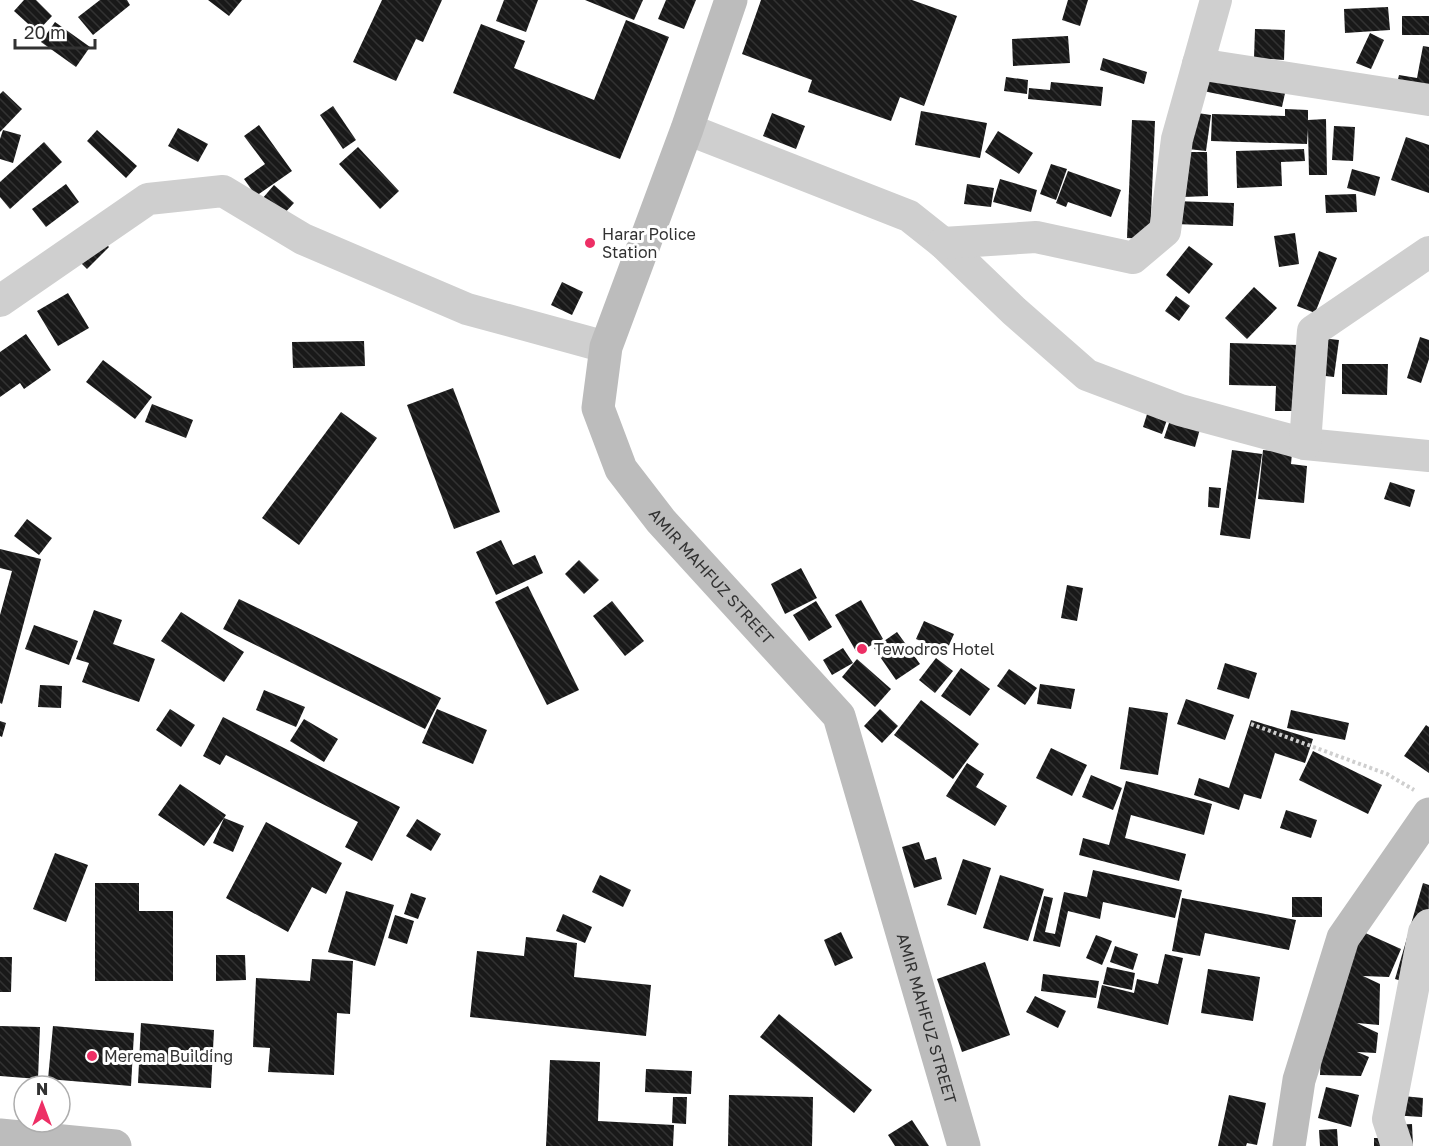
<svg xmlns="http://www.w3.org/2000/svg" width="1429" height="1146" font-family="'Golos Text',sans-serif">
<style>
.building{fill:url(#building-back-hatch)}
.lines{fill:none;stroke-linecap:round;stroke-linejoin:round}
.path{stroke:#cfcfcf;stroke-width:4;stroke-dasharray:3 3;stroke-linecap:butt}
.street{stroke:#cfcfcf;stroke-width:32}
.secondary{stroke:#bcbcbc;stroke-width:33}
.poi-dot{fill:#ed2f65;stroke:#fff;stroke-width:2}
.labels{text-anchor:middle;stroke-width:6;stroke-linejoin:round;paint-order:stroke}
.poi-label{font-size:16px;fill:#323232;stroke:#fff;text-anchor:start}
.street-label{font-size:16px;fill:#323232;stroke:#fff}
</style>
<defs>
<pattern id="building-back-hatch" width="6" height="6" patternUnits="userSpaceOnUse" patternTransform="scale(1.5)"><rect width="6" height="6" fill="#191919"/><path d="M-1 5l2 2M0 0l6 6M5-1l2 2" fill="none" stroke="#323232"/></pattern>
</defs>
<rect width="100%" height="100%" fill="#fff"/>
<g class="building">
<path d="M24,0H36L52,16L37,32L14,11Z"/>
<path d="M100,0H127L130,5L93,35L78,17Z"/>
<path d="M208,0H242L229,16Z"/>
<path d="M382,0H442L423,42L416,39L396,81L353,62Z"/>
<path d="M504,0H538L526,32L496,21Z"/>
<path d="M585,0H643L634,20Z"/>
<path d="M666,0H696L684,29L658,19Z"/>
<path d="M761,0H912L957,16L924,106L900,97L891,121L808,92L812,80L742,54Z"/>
<path d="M1068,0H1088L1080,26L1062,20Z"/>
<path d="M1388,7L1390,30L1345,33L1344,9Z"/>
<rect x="1402" y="16" width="27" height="19"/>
<path d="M626,20L669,37L620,159L453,93L481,24L525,41L514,68L594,100Z"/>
<path d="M55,22L90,47L76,67L41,42Z"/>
<path d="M1255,29L1285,30L1284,60L1254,58Z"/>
<path d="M1370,33L1384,40L1371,69L1356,63Z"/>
<path d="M1068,36L1070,63L1013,66L1012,39Z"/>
<path d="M1423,46L1429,47V94L1396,88L1399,75L1417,78Z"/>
<path d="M1103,58L1147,72L1144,84L1100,70Z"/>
<path d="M1207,68L1287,84L1282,107L1203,91Z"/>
<path d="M1006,77L1028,80L1027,94L1004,91Z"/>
<path d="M1051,82L1103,87L1101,106L1028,99L1029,88L1050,90Z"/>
<path d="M3,91L22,109L0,132V94Z"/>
<path d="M333,106L356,140L343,149L320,115Z"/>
<path d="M1285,109L1308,110V120L1326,119L1327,175H1309L1308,129L1307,144L1211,141L1212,114L1285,116Z"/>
<path d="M921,111L987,123L980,158L915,145Z"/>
<path d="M1184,111L1211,115L1206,151L1179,148Z"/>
<path d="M772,113L805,126L796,149L763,136Z"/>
<path d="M1132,120L1155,121L1150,239L1127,238Z"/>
<path d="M259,125L292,171L256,196L244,179L265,164L244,136Z"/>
<path d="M1334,126L1355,127L1353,161L1332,160Z"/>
<path d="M178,128L208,144L198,162L168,146Z"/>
<path d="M3,130L21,135L13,163L0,159V139Z"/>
<path d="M97,130L137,166L126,178L87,141Z"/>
<path d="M998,131L1033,153L1019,174L985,152Z"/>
<path d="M1406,137L1429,145V193L1391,180Z"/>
<path d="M44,142L62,162L10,209L0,197V182Z"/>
<path d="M358,147L399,191L380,209L339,164Z"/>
<path d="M1304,149L1305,161L1281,162L1282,186L1237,188L1236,151Z"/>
<path d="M1183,152H1207L1208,196L1184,197Z"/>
<path d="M1051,164L1067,169L1056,200L1040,194Z"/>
<path d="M1352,169L1380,177L1375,196L1347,188Z"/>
<path d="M1068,171L1121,190L1111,217L1068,202L1066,207L1056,203Z"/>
<path d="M1000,179L1037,190L1031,212L993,202Z"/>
<path d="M66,184L79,202L46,227L32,209Z"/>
<path d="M967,184L994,188L991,207L964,204Z"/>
<path d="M274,185L294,203L281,217L262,199Z"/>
<path d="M1356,194L1357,212L1326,213L1325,195Z"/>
<path d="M1174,201L1234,203L1233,226L1174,224Z"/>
<path d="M88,226L109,247L87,269L66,248Z"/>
<path d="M1295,233L1299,264L1279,267L1274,236Z"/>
<path d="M1189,246L1213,264L1189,294L1166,275Z"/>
<path d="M1319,251L1337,258L1315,313L1297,306Z"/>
<path d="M562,282L583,292L572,315L551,305Z"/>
<path d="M1254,287L1277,308L1247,339L1225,318Z"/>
<path d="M68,293L89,328L58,346L37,311Z"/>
<path d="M1176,296L1190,306L1179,321L1165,311Z"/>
<path d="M26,334L51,370L24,389L20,383L0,397V352Z"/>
<path d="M1420,337L1429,340V359L1421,383L1407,378Z"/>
<path d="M1321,338L1339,340L1334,377L1317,375Z"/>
<path d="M364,341L365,366L293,368L292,342Z"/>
<path d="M1230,343L1300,345L1297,411H1275L1276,386L1229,385Z"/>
<path d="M103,360L152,397L135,419L86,382Z"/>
<path d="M1342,364H1388L1387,395L1342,394Z"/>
<path d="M453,388L500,512L454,529L407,405Z"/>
<path d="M152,404L193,420L186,438L145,422Z"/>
<path d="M1148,411L1168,417L1162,434L1143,427Z"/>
<path d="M341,412L377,438L299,545L262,518Z"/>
<path d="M1170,420L1200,429L1195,447L1164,438Z"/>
<path d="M1232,450L1262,454L1250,539L1220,535Z"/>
<path d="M1263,450L1292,453L1291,464L1307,466L1304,503L1258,499Z"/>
<path d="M1390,482L1415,490L1410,507L1384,499Z"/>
<path d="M1209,487L1221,488L1219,508L1208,507Z"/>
<path d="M27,519L52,538L39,555L14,536Z"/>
<path d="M501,540L513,565L535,555L543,573L496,595L476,552Z"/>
<path d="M0,549L41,559L2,704L0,703V615L12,571L0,568Z"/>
<path d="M579,560L599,580L584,594L565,574Z"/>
<path d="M801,568L817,598L785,614L771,584Z"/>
<path d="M1067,585L1083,588L1077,621L1061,618Z"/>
<path d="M528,586L579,690L547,705L495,602Z"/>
<path d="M239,599L441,698L425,729L223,629Z"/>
<path d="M861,600L883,639L857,653L835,615Z"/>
<path d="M612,601L644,641L625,656L593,616Z"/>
<path d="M816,601L832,627L809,641L793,615Z"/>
<path d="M94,610L122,620L113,644L155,659L139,702L82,682L89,663L76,659Z"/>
<path d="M181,612L244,652L224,682L161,641Z"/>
<path d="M924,621L954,634L946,652L916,639Z"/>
<path d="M34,625L78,641L69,665L25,649Z"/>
<path d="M897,632L920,664L896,680L874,648Z"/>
<path d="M843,648L853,663L832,675L823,660Z"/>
<path d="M936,658L953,671L935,693L919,680Z"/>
<path d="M857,659L891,689L875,707L842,677Z"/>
<path d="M1225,663L1257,673L1249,699L1217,689Z"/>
<path d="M961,668L990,689L970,716L941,696Z"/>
<path d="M1009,669L1037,688L1025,705L997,686Z"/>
<path d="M1040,684L1075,689L1071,709L1037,704Z"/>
<path d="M40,685L62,686L61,708L38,707Z"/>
<path d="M264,690L305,707L296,727L256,710Z"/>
<path d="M1186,699L1234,715L1225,740L1177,724Z"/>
<path d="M921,700L979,744L953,779L894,735Z"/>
<path d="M1129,707L1168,713L1158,775L1120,769Z"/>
<path d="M170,709L195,725L181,747L156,730Z"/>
<path d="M437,709L487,730L473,764L422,743Z"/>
<path d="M880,709L898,726L882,743L864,726Z"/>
<path d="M1291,710L1349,723L1345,740L1287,728Z"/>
<path d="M223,717L400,807L372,861L345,847L358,822L226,755L220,765L203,756Z"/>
<path d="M304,719L338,739L324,762L290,741Z"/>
<path d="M1251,720L1313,739L1305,763L1275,753L1261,799L1244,794L1239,810L1194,795L1199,778L1229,788Z"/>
<path d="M0,721L6,723L2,737L0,736Z"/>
<path d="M1426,725L1429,727V773L1404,756Z"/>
<path d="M1051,748L1087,765L1072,796L1036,778Z"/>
<path d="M1313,751L1382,785L1368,814L1299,780Z"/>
<path d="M967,763L984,774L976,787L1007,806L995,826L946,796Z"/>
<path d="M1091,775L1122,788L1113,810L1082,797Z"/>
<path d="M1126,781L1212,804L1204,835L1131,815L1125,838L1186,854L1179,881L1079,855L1083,838L1109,845Z"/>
<path d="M180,784L226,815L224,818L244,826L233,852L213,843L224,818L204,846L158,815Z"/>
<path d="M1286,810L1317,820L1311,838L1280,828Z"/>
<path d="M417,819L441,834L431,851L406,836Z"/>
<path d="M266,822L342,863L326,894L312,887L288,932L226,898Z"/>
<path d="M919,842L925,860L936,857L942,879L914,888L902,847Z"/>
<path d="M55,853L88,865L66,922L33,909Z"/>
<path d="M963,859L991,868L976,915L947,905Z"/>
<path d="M1093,870L1182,890L1175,918L1103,902L1100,919L1068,911L1060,947L1033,941L1044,896L1053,898L1045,932L1055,934L1064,892L1087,897Z"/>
<path d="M600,875L631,890L623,907L592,892Z"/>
<path d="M1000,875L1044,889L1028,941L983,928Z"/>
<path d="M95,883H139V911H173V981H95Z"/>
<path d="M1423,883L1429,885L1428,989L1395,979Z"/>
<path d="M346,891L394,905L375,966L328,952Z"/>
<path d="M411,893L426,898L418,919L404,914Z"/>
<rect x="1292" y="897" width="30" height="20"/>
<path d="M1182,898L1296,920L1289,950L1205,933L1200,956L1172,951Z"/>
<path d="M563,914L592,927L585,943L556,931Z"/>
<path d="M395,915L414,921L407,944L388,938Z"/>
<path d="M1352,927L1401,949L1389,977L1363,976L1380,984L1379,1025L1357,1023L1378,1033L1376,1053L1357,1052L1369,1057L1361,1076L1320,1075L1321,1054Z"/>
<path d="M841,932L853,958L835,966L824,940Z"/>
<path d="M1096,935L1112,941L1102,965L1086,958Z"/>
<path d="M526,937L577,943L574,977L651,985L646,1036L470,1017L477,951L524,956Z"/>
<path d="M1115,946L1138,954L1133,970L1110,962Z"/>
<path d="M1165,954L1183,958L1168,1025L1097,1008L1102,985L1134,993L1137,979L1158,984Z"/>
<path d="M216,955H245L246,980L216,981Z"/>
<path d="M0,957H12L11,992H0Z"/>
<path d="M312,959L353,961L350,1014L337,1013L334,1075L268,1072L270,1048L253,1047L256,978L310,981Z"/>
<path d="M985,962L1010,1035L962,1052L937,979Z"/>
<path d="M1107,967L1135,973L1132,990L1103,984Z"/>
<path d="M1208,969L1260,977L1253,1021L1201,1013Z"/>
<path d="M1043,974L1099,981L1096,998L1041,991Z"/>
<path d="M1035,996L1066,1011L1058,1028L1026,1012Z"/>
<path d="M779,1014L872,1090L854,1113L760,1037Z"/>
<path d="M141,1023L214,1030L211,1088L138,1083Z"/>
<path d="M0,1026L40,1027L38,1079L0,1076Z"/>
<path d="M53,1026L134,1033L131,1086L48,1079Z"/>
<path d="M550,1060L600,1062L598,1121L674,1125L673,1146H546Z"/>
<path d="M646,1069L692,1071L691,1094L645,1092Z"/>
<path d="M1326,1087L1359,1095L1351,1127L1318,1118Z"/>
<path d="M729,1095L813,1097L812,1146H728Z"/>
<path d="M1229,1095L1266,1103L1257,1145L1247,1143L1246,1146H1218Z"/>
<path d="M1393,1095L1423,1098L1422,1117L1391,1115Z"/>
<path d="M673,1097H687L686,1124L672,1123Z"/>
<path d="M912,1120L929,1146H895L888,1135Z"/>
<path d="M1412,1124L1413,1146H1374V1138H1394V1125Z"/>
<path d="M1337,1129L1338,1146H1320L1319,1130Z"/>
</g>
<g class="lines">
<path class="path" d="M1251,724L1387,774L1414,790"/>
<g class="street">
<path d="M1198,64L1429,100"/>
<path d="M687,129L909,216L943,243L1014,311L1087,375L1180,410L1305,444L1429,456"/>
<path d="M943,243L1036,237L1133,258L1165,231L1177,139L1216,0"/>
<path d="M0,301L148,199L223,191L303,239L467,309L606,347"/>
<path d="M1305,444L1313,331L1429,252"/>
<path d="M1397,1146L1388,1119L1424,932L1429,925"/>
</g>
<g class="secondary">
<path id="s1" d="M731,0L687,129L606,347L598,408L621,469L661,521L839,716L964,1146"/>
<path d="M0,1135L115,1146"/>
<path d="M1289,1146L1299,1080L1343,938L1429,814"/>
</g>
</g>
<g class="poi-dot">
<circle cx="590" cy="243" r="6"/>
<circle cx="862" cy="649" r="6"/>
<circle cx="92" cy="1056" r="6"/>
</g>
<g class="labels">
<g class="poi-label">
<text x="602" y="240">Harar Police<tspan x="602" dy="18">Station</tspan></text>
<text x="874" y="655">Tewodros Hotel</text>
<text x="104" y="1062">Merema Building</text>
</g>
<g class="street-label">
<text dy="6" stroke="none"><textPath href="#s1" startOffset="636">AMIR MAHFUZ STREET</textPath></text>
<text dy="6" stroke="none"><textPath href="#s1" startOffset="1140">AMIR MAHFUZ STREET</textPath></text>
</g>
</g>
<g transform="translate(42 1104)"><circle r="28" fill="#ffffff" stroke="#adadad" stroke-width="1.5"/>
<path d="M0-4.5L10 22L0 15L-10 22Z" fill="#ed2f65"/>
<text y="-9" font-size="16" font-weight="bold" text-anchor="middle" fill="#323232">N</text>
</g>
<path d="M15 39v9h80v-9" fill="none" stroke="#323232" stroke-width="3"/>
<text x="24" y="39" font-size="18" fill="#323232" stroke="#ffffff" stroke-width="4.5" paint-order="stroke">20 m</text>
</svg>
